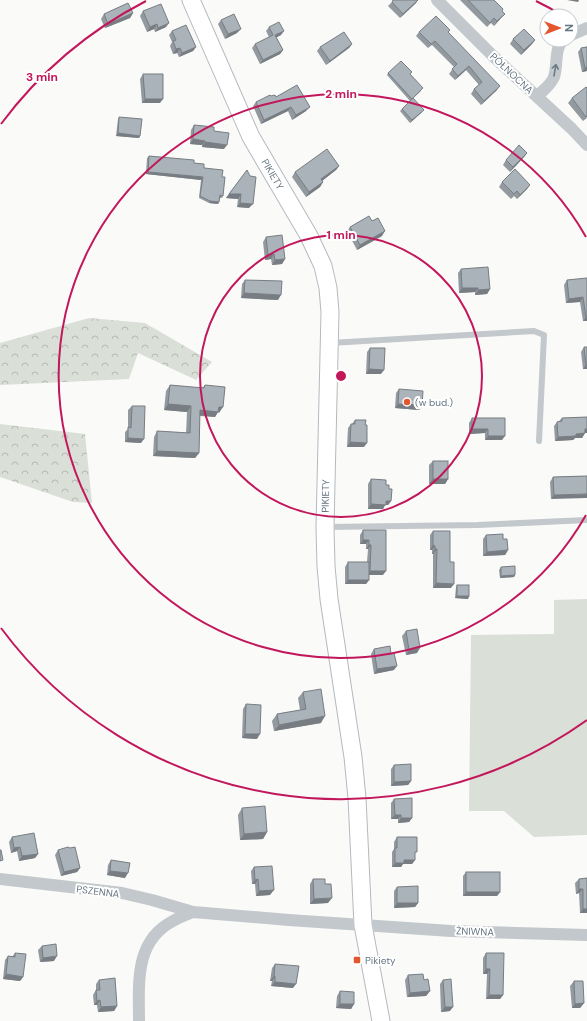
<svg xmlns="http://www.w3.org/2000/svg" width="587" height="1021" font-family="'DM Sans',sans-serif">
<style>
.green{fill:#dadfd7}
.forest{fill:url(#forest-crowns)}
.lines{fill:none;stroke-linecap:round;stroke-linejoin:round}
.secondary-casing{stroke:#b3babf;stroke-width:19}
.lane{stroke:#c3c8cc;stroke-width:6}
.street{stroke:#c3c8cc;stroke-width:12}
.secondary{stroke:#fff;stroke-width:17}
.wall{fill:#929a9f}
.shaded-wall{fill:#777d82}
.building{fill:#aab3b9;stroke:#777d82}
.oneway{stroke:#6a7a87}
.ring{fill:none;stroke:#c2185b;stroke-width:2}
.poi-dot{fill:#e4572e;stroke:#fff;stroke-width:1.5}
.labels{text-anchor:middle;stroke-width:4;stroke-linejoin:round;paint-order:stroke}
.street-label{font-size:10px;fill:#657683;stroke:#fff}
.poi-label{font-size:10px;fill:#657683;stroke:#fff;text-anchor:start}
.centre{fill:#c2185b;stroke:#fff;stroke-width:2}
.ring-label{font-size:12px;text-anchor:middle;font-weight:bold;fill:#c2185b;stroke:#fff;stroke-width:4;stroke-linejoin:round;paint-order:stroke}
</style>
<defs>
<pattern id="forest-crowns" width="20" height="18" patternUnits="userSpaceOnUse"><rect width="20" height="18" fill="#dadfd7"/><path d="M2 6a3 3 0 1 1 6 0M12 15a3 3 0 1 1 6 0" fill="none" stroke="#b4b9b4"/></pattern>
</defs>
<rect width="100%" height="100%" fill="#fafaf8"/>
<path class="green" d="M587,599V835L534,837L504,811H469L471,635L554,634V600Z"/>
<g class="forest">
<path d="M89,318L145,323L212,362L196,380L138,353L129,379L0,385V343Z"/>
<path d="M0,424L85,434L92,503L73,502L0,477Z"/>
</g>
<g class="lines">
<defs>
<path id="secondary" d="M191,0L251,137L309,236L323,266L328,288L330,312L325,527L326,566L329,599L353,757L357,798L363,925L381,1021"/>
</defs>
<use href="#secondary" class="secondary-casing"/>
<g class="lane">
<path d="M330,343L534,331L544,335L539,441"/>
<path d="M326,527L478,525L587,520"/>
</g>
<g class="street">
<path d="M437,0L493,56L572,129L587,145"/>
<path d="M571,35L587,28"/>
<path d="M538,96C543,90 551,85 554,77C558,65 554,49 563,40"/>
<path d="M0,879L122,893L152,900L193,912L289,920L451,931L587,935"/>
<path d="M139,1021C139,984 134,941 173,921C179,917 186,915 193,912"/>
</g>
<use href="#secondary" class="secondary"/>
</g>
<g class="wall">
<path d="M460,0H494L502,11L505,14L501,18L494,26L491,23L487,27Z"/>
<path d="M392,2L416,3L400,18L388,6Z"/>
<path d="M143,11L166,27L155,32L154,29L147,32L140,16Z"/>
<path d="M133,13L130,18L105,28L101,19L104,14Z"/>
<path d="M221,20L237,33L225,39L218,24Z"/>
<path d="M269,27L281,35L276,37L283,50L280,54L260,64L252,48L255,44L269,37L266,31Z"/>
<path d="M172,31L196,47L193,51L179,57L177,53L173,54L170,46L172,42L169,35Z"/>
<path d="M419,32H448L497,90L481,105L471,94L474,89L479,85L466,70L455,80L449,74L454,67L432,45L428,48L416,36Z"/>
<path d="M513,39L535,40L532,44L521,55L510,44Z"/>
<path d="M352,44L349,48L326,65L317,51L320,47Z"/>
<path d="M587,46V71L582,72L578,52L581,48L586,47Z"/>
<path d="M412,72L410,74L421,91L410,101L387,75L388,73Z"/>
<path d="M143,74L160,103H142L140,79Z"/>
<path d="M271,96L276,97L306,111L292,120L288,111L261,124L253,106L256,102Z"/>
<path d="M572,98L587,118L583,121L568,103Z"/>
<path d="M402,109L422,112L410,123L400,111Z"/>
<path d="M119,117L140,136L139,138L116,136L118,119Z"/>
<path d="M194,125L214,131L224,149L202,147V145L190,144L191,130Z"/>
<path d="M527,153L524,157L510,172L503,165L506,160Z"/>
<path d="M149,156L194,163L222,177L223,196L222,198H220L219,202L218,204L209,203L199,198L201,180L146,174L147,158Z"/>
<path d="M339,166L336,170L322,181L323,182L320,187L306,197L292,177L295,172Z"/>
<path d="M247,170L249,208L237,207L238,199L226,198Z"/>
<path d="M502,182L530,185L527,189L517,199L514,196L511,199L499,187Z"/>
<path d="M372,221L382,236L357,250L347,231L350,227Z"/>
<path d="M266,237L285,259L282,264L272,265L271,259L265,260L263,242Z"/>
<path d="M461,269L490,289L487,294L475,295V292L459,293L458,273Z"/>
<path d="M587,278V321H583L580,302L566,303L564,285L567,280Z"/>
<path d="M245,280L278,300L241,298L242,284Z"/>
<path d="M584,347H587V369H583L581,352Z"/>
<path d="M370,348L381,374H366L367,352Z"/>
<path d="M170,385L202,388L205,385L219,413L218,412L215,417L200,416L199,453L195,458L153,456L154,437L157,431L186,433L187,412L164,410L166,391Z"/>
<path d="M399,389L422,405L419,410L395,408L396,393Z"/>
<path d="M132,406L141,443L125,442V432L128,429V410Z"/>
<path d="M587,417V433H585L582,438H575L573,440L555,441L554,426L557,422L559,421L562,418Z"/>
<path d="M472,418H505L502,440H485V433L469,434V423Z"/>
<path d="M355,420L364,447H347L348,428L351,424H352Z"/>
<path d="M433,461L448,479L445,484H429V465Z"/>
<path d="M587,476L551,499L550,482L553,477Z"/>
<path d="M371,479L389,489L391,501L388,505H385L383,509H368V484Z"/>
<path d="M363,530H386L383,575H369V580L366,584H345V567L348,562H367L368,549H366V544H360V535Z"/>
<path d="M433,531L450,562L451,588H433V554H432V550H430V535Z"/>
<path d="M486,535L503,539L508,550L505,555L483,556V539Z"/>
<path d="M501,567L515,575L514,577L500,578L499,570Z"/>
<path d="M457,585L469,596L468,599L455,598L456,587Z"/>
<path d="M406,631L417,653L406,655L402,636Z"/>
<path d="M374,649L394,670L374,674L371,654Z"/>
<path d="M303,692L321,723L274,731L272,721L277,714L300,710L298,698Z"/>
<path d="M246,704L257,739L242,738L243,709Z"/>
<path d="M394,765L411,781L408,785L391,786V769Z"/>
<path d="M394,799L412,818L409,822L398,823V819H391V803Z"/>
<path d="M242,808L267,832L263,839L240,840L238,815Z"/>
<path d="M12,837L38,854L35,858L19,861L17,851L11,853L9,842Z"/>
<path d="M397,837L415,855V860L412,864H403L401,867H392V852L394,849V842Z"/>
<path d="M58,850L80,868L77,872L61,876L55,855Z"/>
<path d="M111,860L125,878L107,875L108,865Z"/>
<path d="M254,867L270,895L256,896L255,884H252L251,871Z"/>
<path d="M466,872L500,892L497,896H463V876Z"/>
<path d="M587,878V913H580L579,893L576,894L575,883L579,879Z"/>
<path d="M313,879L325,884L328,903L310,904V884Z"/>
<path d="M397,887L418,903L415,907L394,908V891Z"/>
<path d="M42,946L54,961L40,962L38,950Z"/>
<path d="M15,953L23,977L20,981L3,979L5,960L8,956L12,957Z"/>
<path d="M486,953L503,995L500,999H486L487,974H483V958Z"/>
<path d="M275,964L293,988L271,986L272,981H270L272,968Z"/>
<path d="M408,975L424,980L430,991L426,996L407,997L405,980Z"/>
<path d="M99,980L117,1006L114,1011L98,1012L97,1005H94L93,995L96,990V984Z"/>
<path d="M443,980L450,1011L441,1012L440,984Z"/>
<path d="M574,981L584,1003L580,1008H572L570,986Z"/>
<path d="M340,991L354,1004L351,1009L336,1008L337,996Z"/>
</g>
<g class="shaded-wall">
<path d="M418,0L416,3L400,18L403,14Z"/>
<path d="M567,0H579L578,2Z"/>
<path d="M133,13L130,18L105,28L108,24Z"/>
<path d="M505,14L501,18L494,26L497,21Z"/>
<path d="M169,23L166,27L155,32L158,28Z"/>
<path d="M157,24L154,29L147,32L150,27Z"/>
<path d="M241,29L237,33L225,39L228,34Z"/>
<path d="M284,31L281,35L272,40L275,35Z"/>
<path d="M535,40L532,44L521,55L524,50Z"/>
<path d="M352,44L349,48L326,65L330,61Z"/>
<path d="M196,47L193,51L179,57L182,53Z"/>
<path d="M180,48L177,53L173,54L176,49Z"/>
<path d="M283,50L280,54L260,64L263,60Z"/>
<path d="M469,66L466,70L455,80L458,76Z"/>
<path d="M587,67V71L582,72L585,68Z"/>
<path d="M500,86L497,90L481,105L484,101Z"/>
<path d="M145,99H163L160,103H142Z"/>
<path d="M291,107L288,111L261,124L264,120Z"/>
<path d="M310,107L306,111L292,120L296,115Z"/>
<path d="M424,110L422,112L410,123L412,120Z"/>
<path d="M118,133L140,136L139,138L116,136Z"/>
<path d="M193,139L205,141L202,145L190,144Z"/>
<path d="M205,142L227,145L224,149L202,147Z"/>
<path d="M527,153L524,157L510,172L513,167Z"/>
<path d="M339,166L336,170L318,184L321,179Z"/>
<path d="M148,172L203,177L201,180L146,174Z"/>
<path d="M323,182L320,187L306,197L309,192Z"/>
<path d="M530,185L527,189L517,199L520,195Z"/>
<path d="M229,194H241L238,199L226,198Z"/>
<path d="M210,201L219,202L218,204L209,203Z"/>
<path d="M240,203L253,204L249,208L237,207Z"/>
<path d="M385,231L382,236L357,250L360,245Z"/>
<path d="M274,254L271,259L265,260L268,255Z"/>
<path d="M285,259L282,264L272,265L275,260Z"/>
<path d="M462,288H478L475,292L459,293Z"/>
<path d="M490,289L487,294L475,295L478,290Z"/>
<path d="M244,293L281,295L278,300L241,298Z"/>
<path d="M583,297L580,302L566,303L569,299Z"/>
<path d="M586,317H587V321H583Z"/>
<path d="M587,364V369H583L586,365Z"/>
<path d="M369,369L384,370L381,374H366Z"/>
<path d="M168,404L191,406L187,412L164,410Z"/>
<path d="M398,404L422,405L419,410L395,408Z"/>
<path d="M219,407H223L219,413L218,412L215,417L197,415L200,410Z"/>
<path d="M472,429H488L485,433L469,434Z"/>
<path d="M585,429H587V433H581Z"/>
<path d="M585,433L582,438H575L573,440L555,441L558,437L576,434Z"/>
<path d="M488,436H505L502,440H485Z"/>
<path d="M128,438L144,439L141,443L125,442Z"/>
<path d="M350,442L367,443L364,447H347Z"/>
<path d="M157,451L199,453L195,458L153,456Z"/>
<path d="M433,479H448L445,484H429Z"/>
<path d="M587,494V498L551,499L554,495Z"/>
<path d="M386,501H391L388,505H385L383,509H368L371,504Z"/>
<path d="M363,540H369L366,544H360Z"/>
<path d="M369,545H371L368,549H366Z"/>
<path d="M433,545L435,546L432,550H430Z"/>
<path d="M435,549H437L433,554H432Z"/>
<path d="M508,550L505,555L483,556L487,552Z"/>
<path d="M370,571H386L383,575H367Z"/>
<path d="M515,575L514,577L500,578L501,576Z"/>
<path d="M348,580H369L366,584H345Z"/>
<path d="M436,583L454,584L451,588H433Z"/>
<path d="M457,596H469L468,599L455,598Z"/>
<path d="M420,648L417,653L406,655L409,650Z"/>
<path d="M397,666L394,670L374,674L377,669Z"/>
<path d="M325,716L321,723L274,731L279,725Z"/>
<path d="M245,734H260L257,739L242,738Z"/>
<path d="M411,781L408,785L391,786L394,782Z"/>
<path d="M395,815H401L398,819H391Z"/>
<path d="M401,818H412L409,822L398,823Z"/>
<path d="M267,832L263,839L240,840L244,834Z"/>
<path d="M20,847L17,851L11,853L14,848Z"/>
<path d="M38,854L35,858L19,861L22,856Z"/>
<path d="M404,860H415L412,864H403L401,867H392L395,863Z"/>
<path d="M80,868L77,872L61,876L64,872Z"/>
<path d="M110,871L128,873L125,878L107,875Z"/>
<path d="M258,879L255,884H252L255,880Z"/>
<path d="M579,889H583L579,893L576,894Z"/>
<path d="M274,890L270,895L256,896L259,891Z"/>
<path d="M466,892H500L497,896H463Z"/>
<path d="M332,898L328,903L310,904L314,899Z"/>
<path d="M397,903H418L415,907L394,908Z"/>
<path d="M583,909H587V913H580Z"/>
<path d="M57,956L54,961L40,962L43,958Z"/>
<path d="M486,969H490L487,974H483Z"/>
<path d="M6,974L23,977L20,981L3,979Z"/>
<path d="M274,976H275L272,981H270Z"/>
<path d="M275,982L296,984L293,988L271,986Z"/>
<path d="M430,991L426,996L407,997L410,993Z"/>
<path d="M489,995H503L500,999H486Z"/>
<path d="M100,1000L97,1005H94L97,1001Z"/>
<path d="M584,1003L580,1008H572L575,1004Z"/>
<path d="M340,1004H354L351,1009L336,1008Z"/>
<path d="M117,1006L114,1011L98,1012L101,1007Z"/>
<path d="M445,1007H453L450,1011L441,1012Z"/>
</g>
<g class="building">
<path d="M393,0H418L403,14L392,2Z"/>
<path d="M468,0H494L503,9L502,11L505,14L497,21L494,18L490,23Z"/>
<path d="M128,3L133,13L108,24L104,14Z"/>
<path d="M161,4L169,23L158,28L157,24L150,27L143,11Z"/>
<path d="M234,14L241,29L228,34L221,20Z"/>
<path d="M436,16L450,30L448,32L500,86L484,101L474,89L482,82L469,66L458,76L452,69L457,64L435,41L431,44L419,32Z"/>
<path d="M279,22L284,31L275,35L283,50L263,60L255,44L273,35L269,27Z"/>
<path d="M186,25L196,47L182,53L180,48L176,49L173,41L176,40L172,31Z"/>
<path d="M524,29L535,40L524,50L513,39Z"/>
<path d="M344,32L352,44L330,61L320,47Z"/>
<path d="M587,47V67L585,68L581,48Z"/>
<path d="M401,61L412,72L410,74L423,88L412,99L388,73Z"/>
<path d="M143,74H163V99H145Z"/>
<path d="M297,85L310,107L296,115L291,107L264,120L256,102L270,95L271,96L275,95L276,97Z"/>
<path d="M586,87L587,88V116L586,117L572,98Z"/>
<path d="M413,98L424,110L412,120L402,109Z"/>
<path d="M119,117L142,119L140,136L118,133Z"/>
<path d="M194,125L214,127V131L229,133L227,145L205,142V141L193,139Z"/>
<path d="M519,145L527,153L513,167L506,160Z"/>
<path d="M327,149L339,166L321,179L323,182L309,192L295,172Z"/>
<path d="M149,156L194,160V163L204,164V168L223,170L222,177H225L223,196L220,195L219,202L210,201L200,196L203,177L148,172Z"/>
<path d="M515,169L530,185L520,195L517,191L514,194L502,182Z"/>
<path d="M247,170L250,176L256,177L253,204L240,203L241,194H229Z"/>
<path d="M369,216L372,221L378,218L385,231L360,245L350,227Z"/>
<path d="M282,235L285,259L275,260L274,254L268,255L266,237Z"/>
<path d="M488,267L490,289L478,290V288H462L461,269Z"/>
<path d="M587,278V317H586L583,297L569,299L567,280Z"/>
<path d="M245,280L282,281L281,295L244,293Z"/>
<path d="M584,347H587V364L586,365Z"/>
<path d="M370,348H385L384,370L369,369Z"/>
<path d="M170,385L204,388L205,385L225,387L223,407H219L218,412L200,410L199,453L157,451V431L190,433L191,406L168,404Z"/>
<path d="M399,389L423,391L422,405L398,404Z"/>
<path d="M132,406H145L144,439L128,438V427L131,428Z"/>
<path d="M587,417V429H585V433L576,434V436L558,437L557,422L562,421V418Z"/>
<path d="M472,418H505V436H488V429H472Z"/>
<path d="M355,420H366L365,425H367V443L350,442L351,424H355Z"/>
<rect x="433" y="461" width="15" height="18"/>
<path d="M587,476V494L554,495L553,477Z"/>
<path d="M371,479L386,480V485H389V489H392L391,501H386V505L371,504Z"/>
<path d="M363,530H386V571H370L371,545H369V540H363Z"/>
<path d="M433,531H450V562H454V584L436,583L437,549H435V546L433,545Z"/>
<path d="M503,534V539H507L508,550L487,552L486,535Z"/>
<rect x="348" y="562" width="21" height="18"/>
<path d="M515,566V575L501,576V567Z"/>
<rect x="457" y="585" width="12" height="11"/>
<path d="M417,629L420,648L409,650L406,631Z"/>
<path d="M390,646L391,654L394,653L397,666L377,669L374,649Z"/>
<path d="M321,689L325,716L279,725L277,714L306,709L303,692Z"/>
<path d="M246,704L261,705L260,734H245Z"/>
<path d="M411,764V781L394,782V765Z"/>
<path d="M412,798V818H401V815H395L394,799Z"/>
<path d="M265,806L267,832L244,834L242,808Z"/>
<path d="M34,833L38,854L22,856L20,847L14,848L12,837Z"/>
<path d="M397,837H417V852H415V860H404V863H395V848H397Z"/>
<path d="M68,847L70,848L75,847L80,868L64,872L58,850Z"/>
<path d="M0,850H1L3,860L0,861Z"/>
<path d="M111,860L130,863L128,873L110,871Z"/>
<path d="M272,866L274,890L259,891L258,879L255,880L254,867Z"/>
<rect x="466" y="872" width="34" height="20"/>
<path d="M587,878V909H583V889H579V879Z"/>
<path d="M313,879H325V884H331L332,898L314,899Z"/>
<path d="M418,886V903H397V887Z"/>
<path d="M56,944L57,956L43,958L42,946Z"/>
<path d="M15,953L26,954L23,977L6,974L8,956L15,957Z"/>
<path d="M486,953H504L503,995H489L490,969H486Z"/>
<path d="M275,964L299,966L296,984L275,982V976H274Z"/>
<path d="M423,974L424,980L428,979L430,991L410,993L408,975Z"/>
<path d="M115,978L117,1006L101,1007L100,1000L97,1001L96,990H100L99,980Z"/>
<path d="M451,979L453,1007H445L443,980Z"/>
<path d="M574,981H583L584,1003L575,1004Z"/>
<path d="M340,991L354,992V1004H340Z"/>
</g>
<defs><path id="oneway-shaft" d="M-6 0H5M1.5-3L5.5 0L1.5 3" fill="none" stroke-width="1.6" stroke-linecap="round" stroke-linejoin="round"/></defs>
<use class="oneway" href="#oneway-shaft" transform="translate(555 70) rotate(-80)"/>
<g class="ring">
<circle cx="341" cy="376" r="141"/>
<path d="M586 515A282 282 0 1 1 586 237"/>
<path d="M587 720A423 423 0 0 1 1 628M1 124A423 423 0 0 1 146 1M536 1A423 423 0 0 1 562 15"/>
</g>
<g class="poi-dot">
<circle cx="407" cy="402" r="4"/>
<rect x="353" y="956" width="8" height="8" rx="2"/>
</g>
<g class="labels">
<g class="street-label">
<text transform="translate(512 73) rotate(43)" y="4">PÓŁNOCNA</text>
<text transform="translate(273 174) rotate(60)" y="4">PIKIETY</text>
<text transform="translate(325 496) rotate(-89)" y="4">PIKIETY</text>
<text transform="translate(98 891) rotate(7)" y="4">PSZENNA</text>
<text transform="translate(475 931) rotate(2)" y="4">ŻNIWNA</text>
</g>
<g class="poi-label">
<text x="415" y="406">(w bud.)</text>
<text x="365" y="964">Pikiety</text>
</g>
</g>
<circle cx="341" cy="376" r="6" class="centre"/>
<g class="ring-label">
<text x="42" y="81">3 min</text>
<text x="341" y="98">2 min</text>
<text x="341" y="239">1 min</text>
</g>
<g transform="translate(559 28) rotate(90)"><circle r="19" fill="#ffffff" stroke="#c1c8cd"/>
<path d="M0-3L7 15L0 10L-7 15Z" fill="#e4572e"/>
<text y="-6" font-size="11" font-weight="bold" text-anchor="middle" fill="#657683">N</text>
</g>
</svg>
